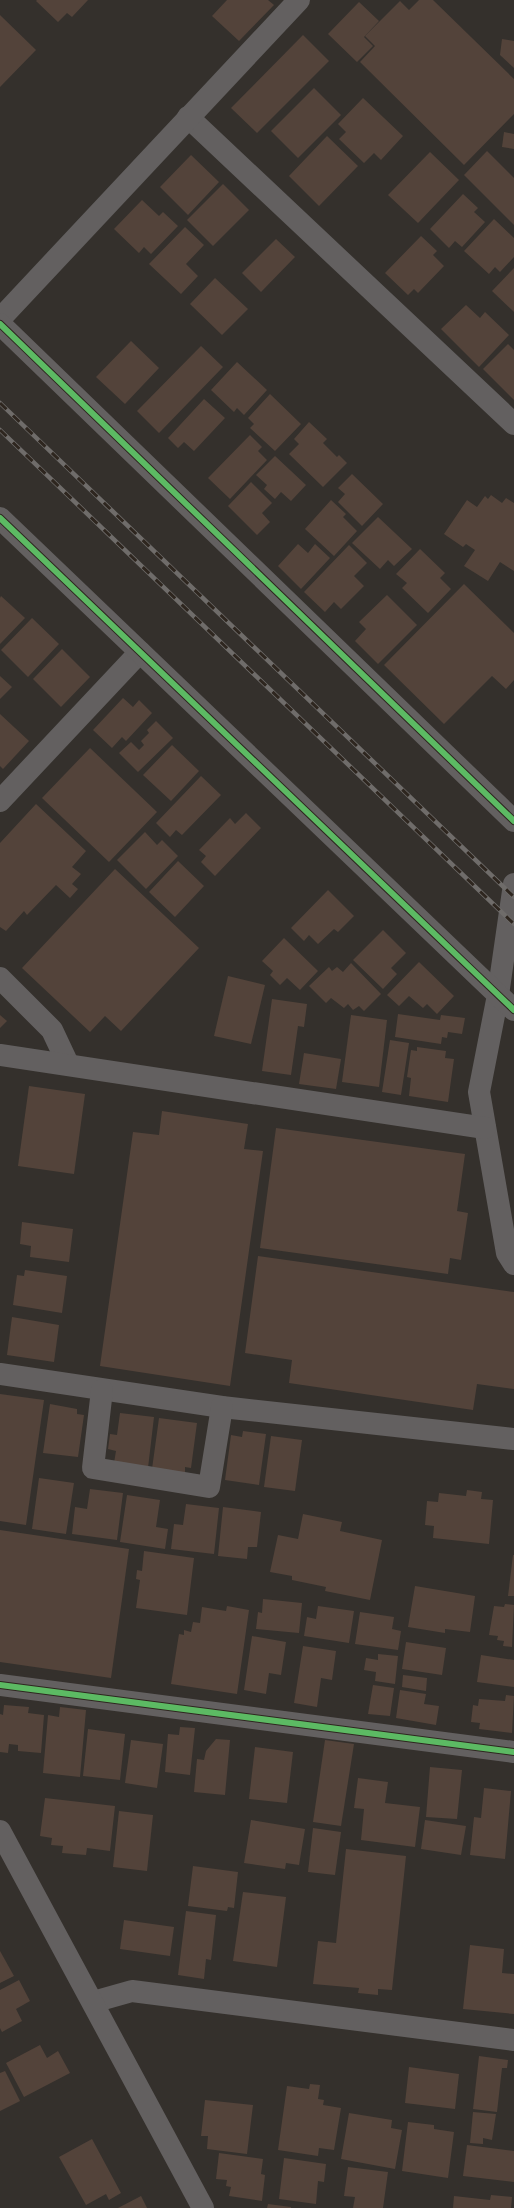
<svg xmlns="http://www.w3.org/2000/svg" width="514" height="2208" font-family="Merriweather,serif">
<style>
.building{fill:#53433a}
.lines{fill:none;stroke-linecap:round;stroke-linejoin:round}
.minor{stroke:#636060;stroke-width:22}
.tertiary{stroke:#636060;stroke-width:22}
.rail-casing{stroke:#6f6c6a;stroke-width:4.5}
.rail{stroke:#2e261f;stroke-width:3;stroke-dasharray:9;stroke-linecap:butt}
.cycleway-casing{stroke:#2e261f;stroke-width:8}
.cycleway{stroke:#5cba63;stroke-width:6}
</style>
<rect width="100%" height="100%" fill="#34302c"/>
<g class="building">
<path d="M37,0H88L72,17L67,13L58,22L36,1Z"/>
<path d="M227,0H268L274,5L239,41L212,16Z"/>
<path d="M419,0H433L514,79V114L464,165L360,62L375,46L365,36L400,1L409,10Z"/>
<path d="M359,2L379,21L364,37L373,46L357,62L328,34Z"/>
<path d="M0,15L36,50L0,87Z"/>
<path d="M303,35L329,61L257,133L231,108Z"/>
<path d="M502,39L514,41V68L500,55Z"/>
<path d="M314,88L341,115L298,158L271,131Z"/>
<path d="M363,98L403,136L381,160L374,153L364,163L339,139L346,132L338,124Z"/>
<path d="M504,132L514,134V149L502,147Z"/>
<path d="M327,136L358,166L319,206L289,176Z"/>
<path d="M487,151L514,178V225L464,175Z"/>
<path d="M430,152L459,180L418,223L388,195Z"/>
<path d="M191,155L219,182L188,215L160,187Z"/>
<path d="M223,184L249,210L213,246L187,220Z"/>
<path d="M463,194L478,208L474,212L485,222L462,247L455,241L449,248L430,229Z"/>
<path d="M142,200L159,216L163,212L178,226L151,254L144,247L139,253L114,229Z"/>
<path d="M494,219L514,238V257L500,272L495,267L489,274L464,251Z"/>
<path d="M185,227L204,245L186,264L198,276L181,294L149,264Z"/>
<path d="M421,236L437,251L433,255L444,266L418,293L414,289L408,295L385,273Z"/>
<path d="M276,239L295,257L261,292L242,273Z"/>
<path d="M514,268V312L492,291Z"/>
<path d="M215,278L248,309L222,335L190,304Z"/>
<path d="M466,305L480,318L485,312L509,335L479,367L441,329Z"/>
<path d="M131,341L159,368L125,404L96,377Z"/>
<path d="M508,344L514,350V400L483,369Z"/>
<path d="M201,346L223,367L159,433L137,411Z"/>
<path d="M237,362L267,390L244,415L237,408L234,412L211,390Z"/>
<path d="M270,394L301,424L275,451L250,428L254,424L248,418Z"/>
<path d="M204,399L225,418L194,451L184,442L178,448L168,438Z"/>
<path d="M309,422L327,439L323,443L337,457L339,455L347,463L323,487L289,454L299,444L294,439Z"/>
<path d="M250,435L262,447L258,451L267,460L230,499L208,478Z"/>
<path d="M275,456L306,485L291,501L281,492L275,499L264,489L267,485L256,475Z"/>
<path d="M352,474L383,504L362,526L338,502L345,494L338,488Z"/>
<path d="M251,482L272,503L262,513L270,522L257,535L228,506Z"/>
<path d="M491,495L502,503L506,498L514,503V571L500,562L488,581L464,566L475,550L466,544L463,547L444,534L467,500L477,507L485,496L488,499Z"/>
<path d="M331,500L346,514L343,517L357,531L334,556L305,529Z"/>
<path d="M378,517L412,549L394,566L388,560L380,569L352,543Z"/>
<path d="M298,544L308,553L315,544L330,558L301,589L278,566Z"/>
<path d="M349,545L367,563L354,576L364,586L341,609L334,602L325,612L304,592Z"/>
<path d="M420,549L445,573L440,578L451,589L428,613L402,588L407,583L396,574Z"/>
<path d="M464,584L514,633V680L506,689L492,676L444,724L384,665Z"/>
<path d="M387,595L417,625L378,664L355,641L366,629L359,622Z"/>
<path d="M1,596L25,618L0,644V598Z"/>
<path d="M32,618L59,644L28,677L1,650Z"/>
<path d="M62,649L90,677L61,707L33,679Z"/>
<path d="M0,676L12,687L0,699Z"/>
<path d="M123,698L133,707L139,700L152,713L126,741L122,737L112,748L93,730Z"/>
<path d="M0,714L29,741L3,769L0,766Z"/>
<path d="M156,721L173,738L138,772L119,753L131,742L139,750L144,745L141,741L149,733L147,730Z"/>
<path d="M172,745L199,771L171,801L143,775Z"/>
<path d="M90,748L157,812L109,862L42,798Z"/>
<path d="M201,776L221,795L182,835L176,830L170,837L156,823Z"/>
<path d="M36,804L86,851L72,867L81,874L72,884L78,889L70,898L56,885L27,915L24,911L6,931L0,927V843Z"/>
<path d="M246,813L261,828L215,876L201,862L206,856L199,850L230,818L235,824Z"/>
<path d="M145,832L157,845L162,840L178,856L146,889L117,860Z"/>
<path d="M178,861L204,886L175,917L149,892Z"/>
<path d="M115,869L199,948L121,1031L105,1016L90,1032L22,968Z"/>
<path d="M328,890L354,916L338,932L334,929L318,944L309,935L304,941L291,928Z"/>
<path d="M383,930L406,953L391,968L397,974L383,989L353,960Z"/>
<path d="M284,938L318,971L300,990L287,978L280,985L270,975L273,971L262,961Z"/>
<path d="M419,962L454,996L437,1014L427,1004L423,1008L409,996L399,1006L387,995Z"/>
<path d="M351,963L381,994L364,1011L359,1006L353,1010L348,1004L344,1008L331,998L326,1003L309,986L329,967L332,971L337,967L343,972Z"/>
<path d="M228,976L265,985L251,1044L214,1036Z"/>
<path d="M272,999L307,1004L304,1027L298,1026L291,1075L262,1071Z"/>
<path d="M398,1014L440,1020L441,1015L465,1018L462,1034L448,1032L447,1038L442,1037L441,1044L395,1037Z"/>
<path d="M0,1015L7,1021L0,1028Z"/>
<path d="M351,1015L387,1020L379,1087L342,1082Z"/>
<path d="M390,1040L409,1043L401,1095L382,1092Z"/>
<path d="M417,1047L446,1051L445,1058L454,1059L448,1102L409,1096L411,1078L407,1077L411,1050L417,1051Z"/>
<path d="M304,1053L341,1059L336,1089L299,1084Z"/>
<path d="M29,1086L85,1094L74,1174L18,1166Z"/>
<path d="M162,1111L248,1124L244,1149L263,1151L230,1386L100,1366L133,1132L159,1135Z"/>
<path d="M276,1128L465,1154L457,1211L468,1213L461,1260L450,1258L448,1274L260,1248Z"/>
<path d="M22,1222L73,1229L69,1262L30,1257L31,1246L20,1244Z"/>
<path d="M258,1256L514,1292V1389L477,1384L473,1410L289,1383L292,1360L245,1353Z"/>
<path d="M25,1270L67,1276L62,1313L13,1305L17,1275L24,1276Z"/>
<path d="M12,1317L59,1325L54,1362L7,1355Z"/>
<path d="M0,1394L44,1400L26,1525L0,1521Z"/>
<path d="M50,1404L77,1409V1414L84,1415L78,1457L43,1453Z"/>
<path d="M120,1413L154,1417L148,1468L114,1463L116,1451L108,1449L110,1434L117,1435Z"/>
<path d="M159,1418L197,1423L191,1468L185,1467V1473L152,1469Z"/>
<path d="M243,1431L266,1434L259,1485L225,1480L231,1435L242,1437Z"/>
<path d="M271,1436L302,1440L295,1491L264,1487Z"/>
<path d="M39,1478L74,1483L66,1534L32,1529Z"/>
<path d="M90,1489L123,1493L117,1540L72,1534L75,1507L87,1509Z"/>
<path d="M467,1490L482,1492L481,1499L493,1500L489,1544L433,1538L434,1526L425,1525L427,1501L438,1502L439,1493L466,1496Z"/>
<path d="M127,1495L160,1500L156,1527L168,1529L165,1549L120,1542Z"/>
<path d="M186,1504L219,1508L214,1554L171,1549L174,1524L183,1525Z"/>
<path d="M223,1507L261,1512L257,1547H248L247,1559L218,1556Z"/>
<path d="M303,1514L342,1522L340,1531L382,1540L370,1600L325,1591L326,1587L292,1580V1576L270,1572L278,1535L298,1539Z"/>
<path d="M0,1530L129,1549L111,1678L0,1662Z"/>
<path d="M144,1551L194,1558L187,1615L136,1608L140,1580L136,1579L137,1570L142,1571Z"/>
<path d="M513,1555H514V1596H508Z"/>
<path d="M415,1586L475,1596L470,1632L445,1629V1633L408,1627Z"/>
<path d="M263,1599L302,1603L299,1633L256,1629L258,1612L262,1613Z"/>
<path d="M505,1604L514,1605L512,1647L503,1646L504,1641L497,1640L498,1636L489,1635L494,1606L504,1607Z"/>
<path d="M227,1606L249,1610L237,1694L171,1684L179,1634L184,1635V1630L191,1632L193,1622L200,1623L202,1607L226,1611Z"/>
<path d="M318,1606L354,1611L349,1643L304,1636L307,1617L316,1619Z"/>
<path d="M360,1612L394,1617L392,1629L401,1631L398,1650L355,1644Z"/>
<path d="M252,1636L286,1642L281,1675L269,1673L266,1694L244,1690Z"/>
<path d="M406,1642L446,1648L442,1675L402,1669Z"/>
<path d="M303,1646L336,1651L332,1680L321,1678L317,1707L294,1703Z"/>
<path d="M378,1654L398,1656L395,1684L375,1681L376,1672L364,1670L366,1658L378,1660Z"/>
<path d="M481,1655L514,1660V1687L477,1682Z"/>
<path d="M403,1675L427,1678L426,1691L402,1687Z"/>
<path d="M373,1685L394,1688L390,1716L368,1714Z"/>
<path d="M400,1690L426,1694L424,1704L439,1706L436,1725L396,1718Z"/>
<path d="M506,1695L514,1696L512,1733L479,1729L480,1723L471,1722L473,1705L478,1706L479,1699L505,1701Z"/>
<path d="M4,1705L29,1707L28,1713L44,1715L41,1753L18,1751V1745L9,1744L8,1753L0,1752V1714L3,1715Z"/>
<path d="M60,1707L86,1710L80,1777L43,1773L48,1715L59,1717Z"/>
<path d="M180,1727L195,1728L190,1775L165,1772L168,1734L179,1735Z"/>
<path d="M88,1729L125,1734L120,1780L83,1776Z"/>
<path d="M216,1739L230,1740L225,1795L194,1792L197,1759L204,1760L206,1751Z"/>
<path d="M131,1740L163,1744L157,1788L125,1783Z"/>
<path d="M325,1740L354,1744L341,1826L313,1822Z"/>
<path d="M255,1747L293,1752L287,1803L249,1799Z"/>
<path d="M430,1767L462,1770L457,1819L426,1817Z"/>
<path d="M358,1778L388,1782L385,1803L420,1807L415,1847L361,1840L364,1809L354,1808Z"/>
<path d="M484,1788L511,1791L505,1859L470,1855L474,1817L481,1818Z"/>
<path d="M45,1798L115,1806L110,1851L87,1848L86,1855L62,1853L63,1846L51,1845L52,1838L40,1836Z"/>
<path d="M119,1811L153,1815L147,1871L113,1867Z"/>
<path d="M251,1820L305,1829L299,1865L286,1863L285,1869L244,1863Z"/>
<path d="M425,1820L466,1826L461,1855L421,1849Z"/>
<path d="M313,1828L341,1832L335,1875L308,1872Z"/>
<path d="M346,1849L406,1856L392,1990L378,1989V1995L358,1993L359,1988L313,1984L318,1941L336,1943Z"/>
<path d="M193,1866L238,1872L234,1908L228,1907L227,1911L188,1906Z"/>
<path d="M243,1892L286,1897L277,1967L233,1961Z"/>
<path d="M186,1911L216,1915L211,1960L206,1959L204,1979L178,1975Z"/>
<path d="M124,1920L174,1927L170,1956L120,1949Z"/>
<path d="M470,1945L504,1949L502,1973L514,1974V2014L463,2009Z"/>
<path d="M0,1951L14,1976L0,1983Z"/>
<path d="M19,1980L30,2001L16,2009L22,2021L2,2032L0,2028V1990Z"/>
<path d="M40,2045L47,2058L58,2051L70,2073L24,2097L6,2063Z"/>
<path d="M479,2056L508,2060L507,2068H502L497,2112L473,2109Z"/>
<path d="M409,2067L459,2074L455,2109L405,2103Z"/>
<path d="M5,2071L20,2101L0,2111V2073Z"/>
<path d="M310,2084L320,2085L318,2099L324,2100L323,2105L341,2108L334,2150L319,2148L318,2156L278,2150L287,2086L309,2089Z"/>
<path d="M205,2100L253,2105L247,2154L207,2149L208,2136H201Z"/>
<path d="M473,2112L496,2114L492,2140L483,2138V2144L470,2143Z"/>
<path d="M349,2113L392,2120L391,2128L402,2130L395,2169L341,2159Z"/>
<path d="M408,2122L434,2125V2129L454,2132L448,2178L402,2171Z"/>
<path d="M92,2139L121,2193L109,2200L106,2194L86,2205L59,2157Z"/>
<path d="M467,2145L514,2151V2182L463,2176Z"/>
<path d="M219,2153L263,2159L261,2174L265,2175L262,2201L229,2196L231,2187L226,2186L227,2180L216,2179Z"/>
<path d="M284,2158L326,2164L324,2182L318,2181L316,2204L279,2199Z"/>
<path d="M348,2167L388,2172L383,2208H353L355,2197L344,2196Z"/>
<path d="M491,2195L512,2197L511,2208H453L454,2196L490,2200Z"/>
<path d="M141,2196L147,2208H118Z"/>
<path d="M268,2204L291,2207V2208H267Z"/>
</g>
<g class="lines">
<g class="minor">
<path d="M188,117L514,424"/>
<path d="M0,319L299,0"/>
<path d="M0,324L514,821"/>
<path d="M0,801L140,652"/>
<path d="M514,884L498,995L479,1092L507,1253L514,1264"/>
<path d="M0,978L52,1030L68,1064"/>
<path d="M0,1055L485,1128"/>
<path d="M0,1374L222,1407L514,1439"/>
<path d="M102,1390L93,1468L209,1487L222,1407"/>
<path d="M0,1685L514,1752"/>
<path d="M93,2002L132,1991L514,2040"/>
</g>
<g class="tertiary">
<path d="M0,518L514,1010"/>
<path d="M0,1831L203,2208"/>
</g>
<defs>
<g id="rail">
<path d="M0,403L514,897"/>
<path d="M0,430L514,924"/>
</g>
</defs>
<use href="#rail" class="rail-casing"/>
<use href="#rail" class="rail"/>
<defs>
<g id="cycleway">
<path d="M0,324L514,821"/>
<path d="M0,518L514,1010"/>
<path d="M0,1685L514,1752"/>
</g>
</defs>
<use href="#cycleway" class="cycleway-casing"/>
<use href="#cycleway" class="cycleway"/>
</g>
</svg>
